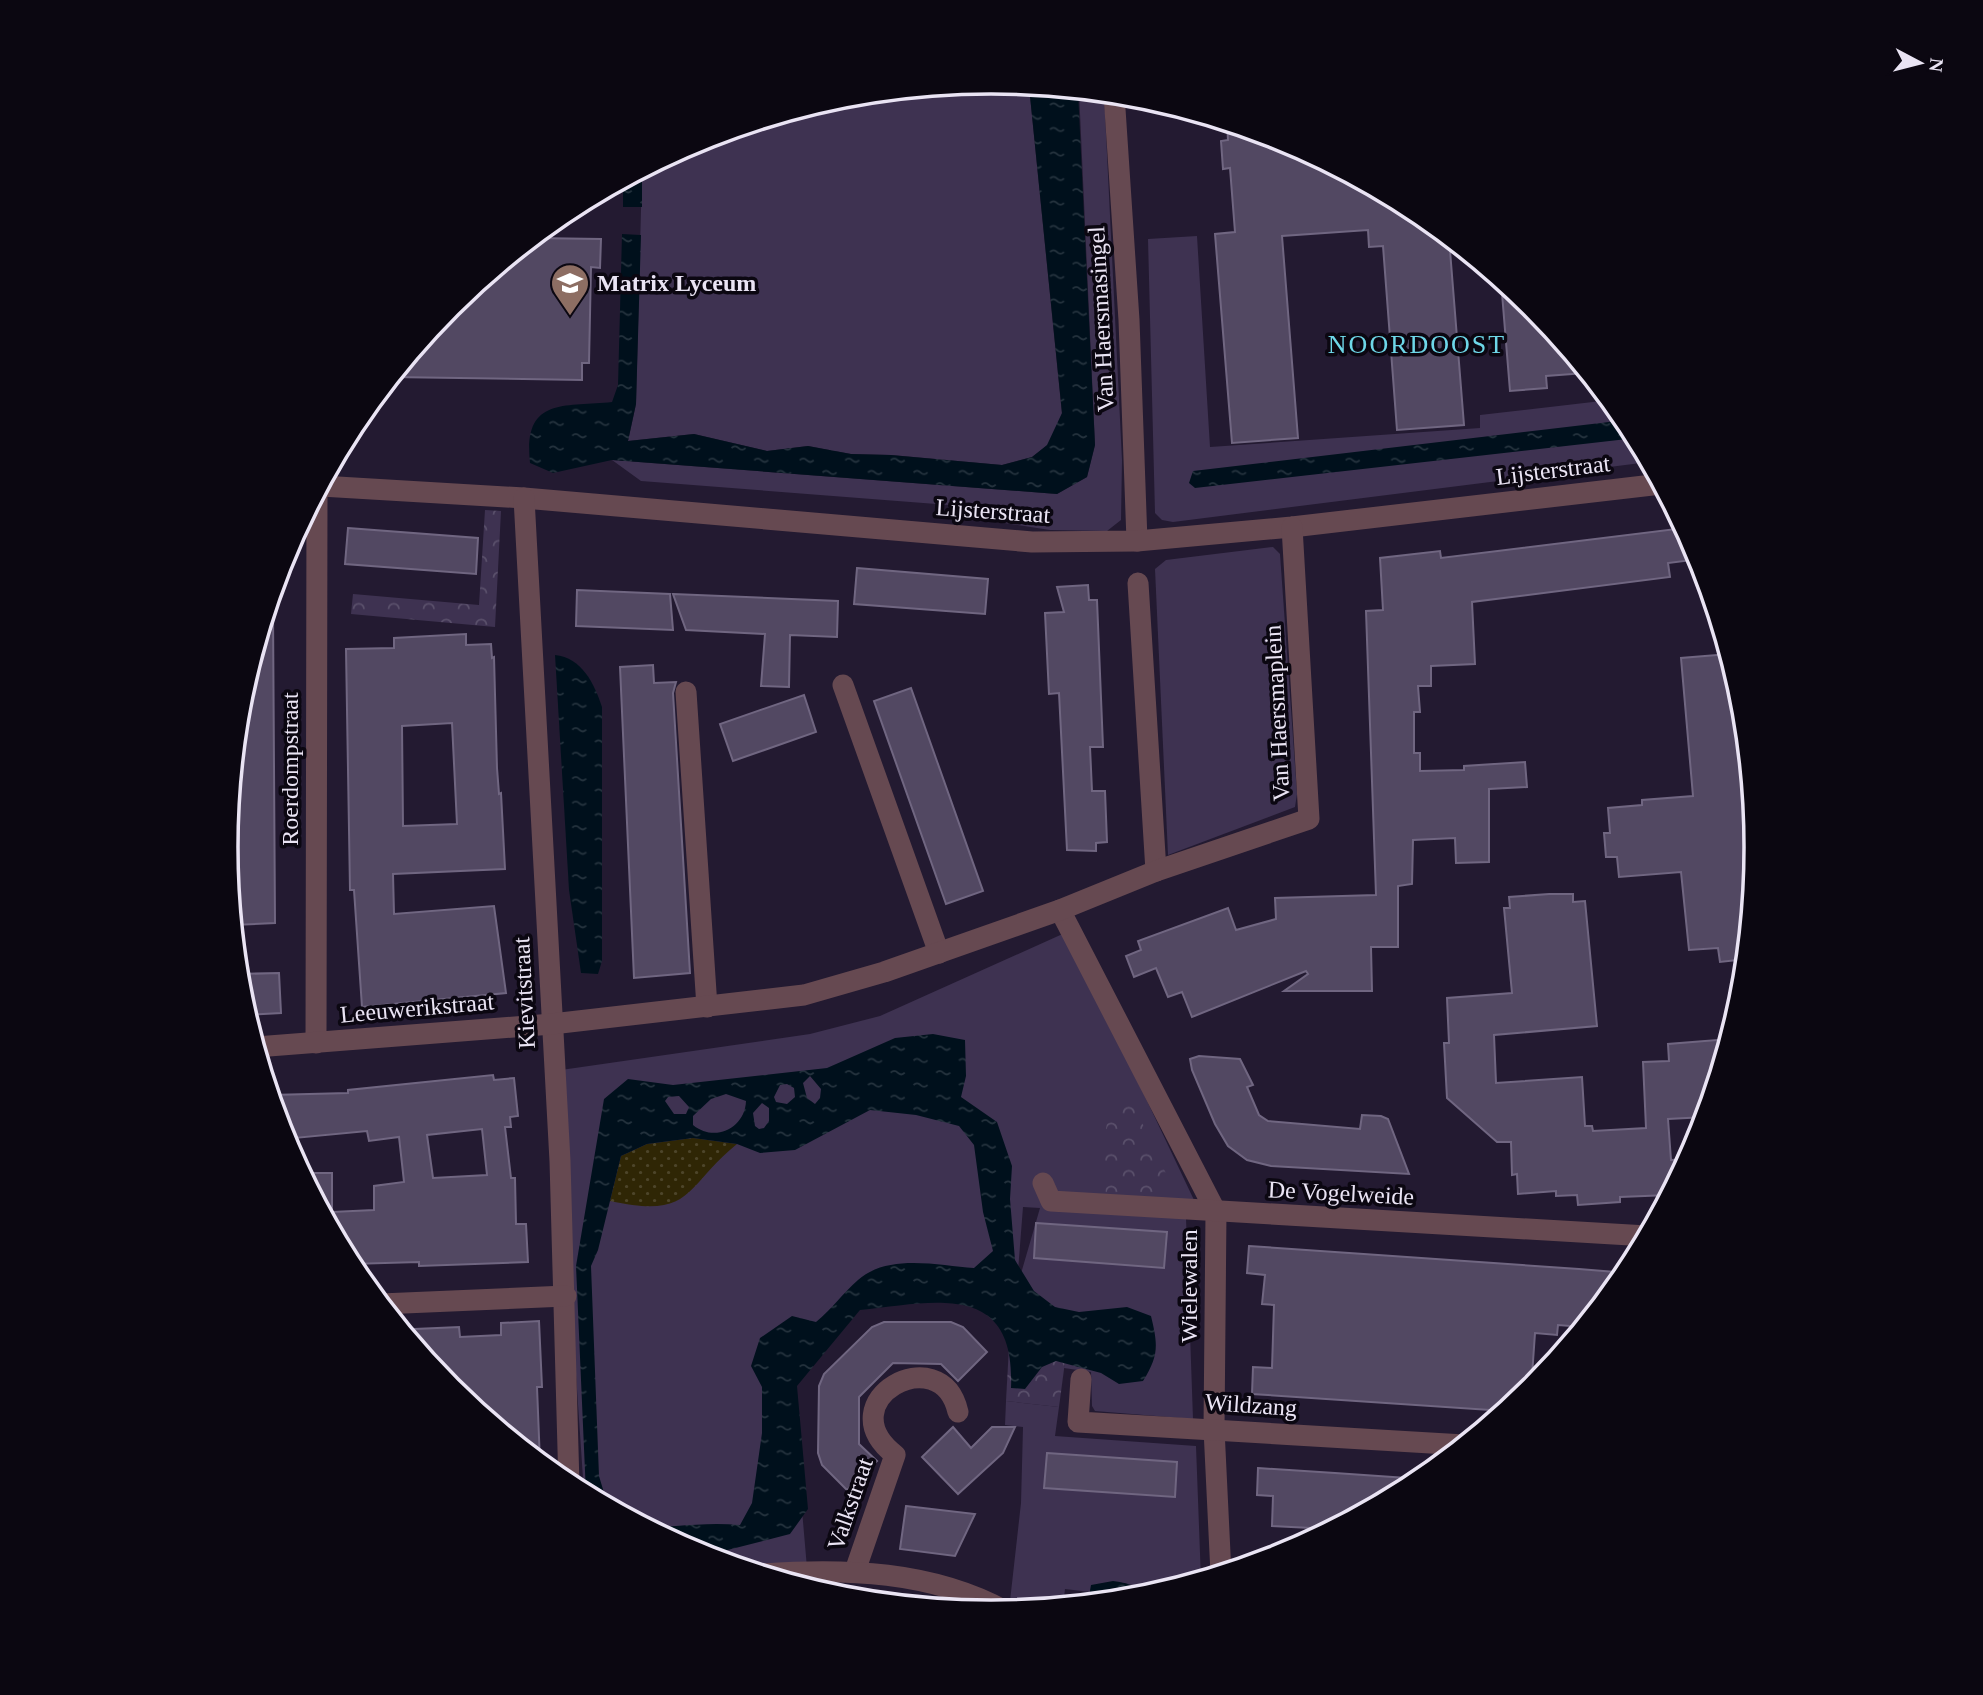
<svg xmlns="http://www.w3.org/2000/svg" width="1983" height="1695" font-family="Georgia,serif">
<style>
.green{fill:#3e3251;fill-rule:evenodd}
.forest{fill:url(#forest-crowns)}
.sand{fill:url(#sand-dots)}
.water{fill:url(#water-ripples);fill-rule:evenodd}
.building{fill:#524862;stroke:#706681;stroke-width:2;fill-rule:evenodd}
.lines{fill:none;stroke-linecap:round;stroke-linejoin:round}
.minor{stroke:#664951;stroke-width:21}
.labels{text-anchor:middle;stroke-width:7;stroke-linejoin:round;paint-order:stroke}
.poi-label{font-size:24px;font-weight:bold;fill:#eae4f4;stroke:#0b0711;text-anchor:start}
.street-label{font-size:24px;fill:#eae4f4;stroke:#0b0711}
.neighbourhood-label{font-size:26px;letter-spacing:2px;fill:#6ed7e8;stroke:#0b0711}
.rim{fill:none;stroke:#eae4f4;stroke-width:3.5}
</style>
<defs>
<pattern id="forest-crowns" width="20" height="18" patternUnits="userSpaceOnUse" patternTransform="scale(1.75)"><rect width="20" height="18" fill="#3e3251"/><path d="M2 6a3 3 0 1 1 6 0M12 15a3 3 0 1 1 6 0" fill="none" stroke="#5a506b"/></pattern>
<pattern id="sand-dots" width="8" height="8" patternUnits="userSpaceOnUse" patternTransform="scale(1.75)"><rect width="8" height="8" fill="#2f2605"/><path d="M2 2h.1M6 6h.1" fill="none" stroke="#4d452a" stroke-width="1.8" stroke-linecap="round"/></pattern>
<pattern id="water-ripples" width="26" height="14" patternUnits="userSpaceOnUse" patternTransform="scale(1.75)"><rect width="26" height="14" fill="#00101c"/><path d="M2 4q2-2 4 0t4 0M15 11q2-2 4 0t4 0" fill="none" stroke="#25333e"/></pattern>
</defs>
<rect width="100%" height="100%" fill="#231a31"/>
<g class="green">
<path d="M991,82L1034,86L1030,96L1062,414L1048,445L1032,457L1002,465L891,455L851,454L808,446L767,451L694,434L628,441L636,404L642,171L699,140L843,97Z"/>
<path d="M1079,91L1104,93L1122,460L1121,520L1107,531L1050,530L978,519L962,506L641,481L612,460L1057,494L1087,477L1095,445Z"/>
<path d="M1197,236L1210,447L1480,428V415L1610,400L1628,423L1649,462L1173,522L1162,520L1155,513L1148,239Z"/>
<path d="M1273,547L1280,554L1297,794L1295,807L1168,855L1155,569L1166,560Z"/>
<path d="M1067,932L1203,1219L1186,1218L1193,1419L1095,1411L1092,1406L1091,1372L1064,1368L1066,1354L1117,1321L940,1296L857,1307L791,1382L807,1568L756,1572L698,1554L584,1493L569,1271L561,1070L810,1034L880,1016ZM1023,1207L1040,1208L1020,1277L1018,1271Z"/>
<path d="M1006,1401L1059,1407L1055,1436L1196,1446L1201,1580L1140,1598L1065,1589L1063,1606L1023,1610L1010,1601L1021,1503L1023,1427L1005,1425Z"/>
</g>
<g class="forest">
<path d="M485,510L501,511L495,627L351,614L353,594L479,605Z"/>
<path d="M1129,1095L1180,1203L1106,1198L1103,1150L1110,1102Z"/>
<path d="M1010,1329L1066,1354L1059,1407L1006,1401Z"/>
</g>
<path class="sand" d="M693,1138L737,1144C683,1188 694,1219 610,1201L621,1156L647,1144Z"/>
<g class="water">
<path d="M1034,86L1078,91L1095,445L1087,477L1057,494L612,460L553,473L530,463C523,397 563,407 612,402L618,385L622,234L641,235L636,404L628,441L694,434L767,451L808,446L851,454L891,455L1002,465L1032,457L1047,445L1062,413L1030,96Z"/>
<path d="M642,171V207H623V181Z"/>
<path d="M1626,420L1636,438L1195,488L1189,483L1193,471Z"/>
<path d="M555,655C582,658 594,683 602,707V961L598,974L581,973L569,890Z"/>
<path d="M933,1034L965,1040L966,1076L961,1097L997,1122L1012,1166L1010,1199L1015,1260L1034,1291L1055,1307L1079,1312L1127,1307L1151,1316C1158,1345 1159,1355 1143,1381L1119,1384L1101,1373L1056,1361L1042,1367L1025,1389L1011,1388C1016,1280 934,1302 860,1310L797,1386L808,1509L790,1534L704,1556L698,1554L649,1528C679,1526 710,1522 740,1525L752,1503L762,1433V1387L751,1366L760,1338L792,1316L816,1322C832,1309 843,1293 858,1280C889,1253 939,1266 974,1268L993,1251L983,1212L974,1145L959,1126L916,1115L870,1110L795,1150L760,1153L737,1144L693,1138L647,1144L621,1156L598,1250L591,1266L599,1476L608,1506L586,1494L576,1266L604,1099L628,1079L673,1085L827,1068L895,1038ZM810,1076L821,1089L820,1098L815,1104L807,1098L803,1083ZM787,1084L794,1088L795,1097L787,1104L776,1102L774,1097L780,1085ZM726,1094L746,1101C745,1128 715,1143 693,1125V1116L711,1099ZM679,1096L689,1107L686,1114H674L665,1101L668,1097ZM762,1103L769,1108V1121L764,1128L759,1129L755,1126L753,1113Z"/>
<path d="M1113,1581C1143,1584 1148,1601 1181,1582L1186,1584L1140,1598L1093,1603L1089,1596L1091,1585Z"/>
</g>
<g class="building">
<path d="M1227,123L1285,141L1417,211L1449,238L1464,425L1397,430L1383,246L1369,247L1368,230L1282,236L1298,438L1232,443L1215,234L1235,232L1230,168L1223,169L1221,141L1228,140Z"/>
<path d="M534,238L601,239L600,268L591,267L589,363H582V380L392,377L451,306Z"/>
<path d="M1501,281L1533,307L1587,373L1546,376L1547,388L1510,391Z"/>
<path d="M348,528L478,538L476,574L345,564Z"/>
<path d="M1684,528L1700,559L1668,563L1670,577L1472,602L1475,664L1431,666V686H1418L1420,712H1414V753H1420V771L1464,770V766L1525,762L1527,787L1489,789V862L1456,863L1455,838L1413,840L1412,884L1398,886V947H1371L1372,991H1284L1308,974L1306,971L1192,1017L1182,992L1168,997L1156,968L1134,977L1126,956L1141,950L1138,941L1228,908L1236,930L1276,919L1275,898L1376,895L1366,611L1383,610L1380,558L1440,551L1441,558Z"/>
<path d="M857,568L988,579L985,614L854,604Z"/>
<path d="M1088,585L1089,600H1097L1103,747H1090L1092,791H1105L1107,842L1096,843V851L1067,850L1059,693L1049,694L1045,613L1064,612L1057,587Z"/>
<path d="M577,590L670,594L673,630L576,626Z"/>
<path d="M673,594L838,601L837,637L790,635L789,687L761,686L765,634L686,630Z"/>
<path d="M268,609L273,610L275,923L234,925L226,847L241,698Z"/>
<path d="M466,634V645L491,644L492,658L494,657L497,768L499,794L501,793L505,869L393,874L394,914L494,906L506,993L362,1007L354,890H350L346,649L394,648V638ZM452,723L457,824L403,826L402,726Z"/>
<path d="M1729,654L1742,698L1756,857L1746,959L1720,962L1718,948L1689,950L1681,872L1619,877L1617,857H1606L1604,833H1610L1608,808L1642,805V800L1693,796L1681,658Z"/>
<path d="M653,665L654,683L676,682L673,693L690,973L634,978L620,667Z"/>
<path d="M911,688L983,891L946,904L874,701Z"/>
<path d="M804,695L816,732L733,761L720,724Z"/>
<path d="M1549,894H1573V902L1585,901L1597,1026L1494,1035L1496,1083L1582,1077L1585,1126H1592L1593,1131L1646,1128L1643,1062L1669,1061L1668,1044L1729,1039L1706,1117L1668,1119L1671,1160L1688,1159L1669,1195L1620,1197V1202L1578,1205L1577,1195L1556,1196V1191L1518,1194L1517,1174L1512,1175L1511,1142H1497L1447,1098L1444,1043H1449L1447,998L1512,993L1504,908H1510L1509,897Z"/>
<path d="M279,973L281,1013L246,1015L239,974Z"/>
<path d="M1199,1056L1240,1059L1253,1085L1247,1087L1259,1115L1268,1121L1360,1129L1362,1115L1381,1116L1388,1119L1409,1174L1271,1166L1247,1160L1228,1146L1215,1124L1192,1070L1190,1059Z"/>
<path d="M493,1075L494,1080L514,1078L518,1116L510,1117L511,1127H505L511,1178H515L516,1224H526L528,1262L419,1266V1262L351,1264L308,1185V1173H332V1212L374,1210V1186L404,1182L399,1137L369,1141L367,1131L284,1139L271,1095L348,1093V1090ZM482,1129L487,1175L433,1178L427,1135Z"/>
<path d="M1036,1223L1167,1232L1164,1268L1034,1258Z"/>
<path d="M1249,1246L1579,1269L1628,1273L1583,1327L1558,1325L1557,1335L1535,1333L1531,1390L1505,1411L1252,1394L1253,1367L1272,1368L1274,1305L1262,1304L1265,1275L1247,1273Z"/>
<path d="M539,1321L542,1387H537L540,1462L450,1388L415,1346V1329L459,1327L460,1337L501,1335V1323Z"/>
<path d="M884,1322H951L963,1327L987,1352L958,1381L941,1364L893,1363L859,1397V1444L877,1461L847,1490L822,1465L818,1453L819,1386L824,1374L872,1327Z"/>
<path d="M953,1427L971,1448L992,1427H1015L1003,1453L958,1494L922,1457Z"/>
<path d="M1047,1453L1177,1462L1175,1497L1044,1488Z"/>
<path d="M1258,1468L1335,1473L1422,1479L1331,1529L1272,1526L1273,1496L1257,1495Z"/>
<path d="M906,1506L975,1514L955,1556L900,1549Z"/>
</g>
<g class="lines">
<g class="minor">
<path d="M1114,94L1129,320L1137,541"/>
<path d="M321,486L524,498L1032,542L1137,541L1292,527L1661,484"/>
<path d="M524,498L560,1161L569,1485"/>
<path d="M1138,583L1156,871"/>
<path d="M843,685L939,953"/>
<path d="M686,692L707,1007"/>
<path d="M1060,910L1216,1212L1214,1429L1221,1574"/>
<path d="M316,1043L317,495"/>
<path d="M256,1047L552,1024L804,995L884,972L1060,910L1156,871L1309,819L1292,527"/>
<path d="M1043,1183L1051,1201L1647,1236"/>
<path d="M381,1304L566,1296"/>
<path d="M1081,1379L1078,1422L1464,1445"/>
<path d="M855,1571L895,1455C826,1401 941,1337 958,1412"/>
<path d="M763,1574C845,1568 932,1571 1005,1611"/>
</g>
</g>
<defs>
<symbol id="school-pin" viewBox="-11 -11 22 30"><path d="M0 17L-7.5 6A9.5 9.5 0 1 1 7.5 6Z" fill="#8d6e63" stroke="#0b0711"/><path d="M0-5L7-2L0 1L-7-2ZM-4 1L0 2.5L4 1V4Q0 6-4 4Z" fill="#fff"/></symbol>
</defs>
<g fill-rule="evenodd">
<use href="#school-pin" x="548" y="261" width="44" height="60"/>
</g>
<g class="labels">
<g class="poi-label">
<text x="597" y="291">Matrix Lyceum</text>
</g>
<g class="street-label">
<text transform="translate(1101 319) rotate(-93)" y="8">Van Haersmasingel</text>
<text transform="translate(1553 470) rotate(-7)" y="8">Lijsterstraat</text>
<text transform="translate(993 511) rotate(4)" y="8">Lijsterstraat</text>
<text transform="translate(1277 713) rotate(-93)" y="8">Van Haersmaplein</text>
<text transform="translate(290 769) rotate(-90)" y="8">Roerdompstraat</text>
<text transform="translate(524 993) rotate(-93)" y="8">Kievitstraat</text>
<text transform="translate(417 1008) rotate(-5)" y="8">Leeuwerikstraat</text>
<text transform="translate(1341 1193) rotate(3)" y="8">De Vogelweide</text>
<text transform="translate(1189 1286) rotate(-90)" y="8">Wielewalen</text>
<text transform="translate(1251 1405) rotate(4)" y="8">Wildzang</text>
<text transform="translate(850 1504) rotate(-71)" y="8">Valkstraat</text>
</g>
<g class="neighbourhood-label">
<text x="1417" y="353">NOORDOOST</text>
</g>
</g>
<path d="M0 0H1983V1695H0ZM238 847a753 753 0 1 1 1506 0a753 753 0 1 1-1506 0Z" fill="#0b0711" fill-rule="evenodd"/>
<path class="rim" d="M238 847a753 753 0 1 1 1506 0a753 753 0 1 1-1506 0Z"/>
<g transform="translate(1920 63) rotate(97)" stroke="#0b0711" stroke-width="5" paint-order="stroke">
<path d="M0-5L12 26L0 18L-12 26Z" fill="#eae4f4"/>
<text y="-10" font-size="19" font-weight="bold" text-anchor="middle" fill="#eae4f4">N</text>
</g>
</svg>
